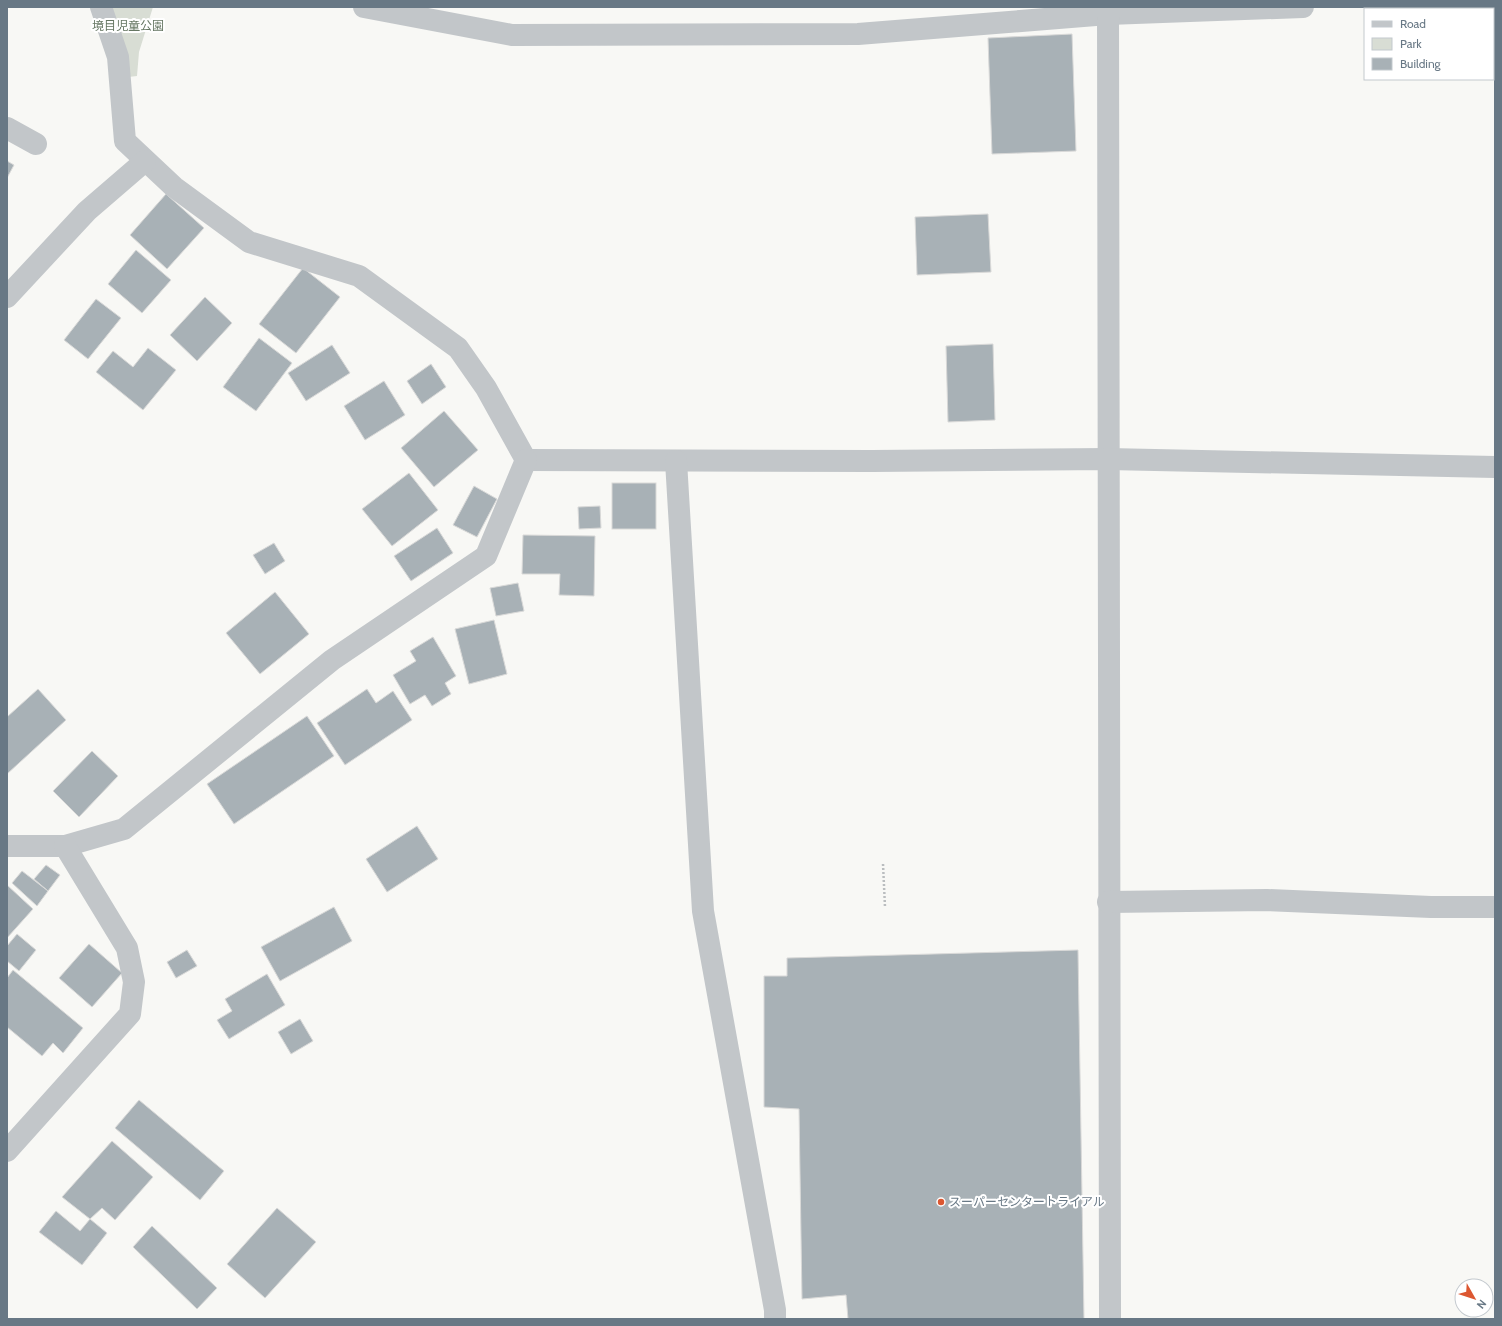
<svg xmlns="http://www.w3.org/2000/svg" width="1502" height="1326" font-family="Cabin,'Noto Sans JP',sans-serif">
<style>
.green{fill:#d8ddd4}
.building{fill:#a8b1b6;stroke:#d9d9d8}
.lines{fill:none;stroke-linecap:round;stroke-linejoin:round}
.path{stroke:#babdbf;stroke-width:2.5;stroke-dasharray:2 2;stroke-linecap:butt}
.minor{stroke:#c2c6c9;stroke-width:22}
.poi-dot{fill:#dc5731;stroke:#fff;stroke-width:1.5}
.labels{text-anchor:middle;stroke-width:4;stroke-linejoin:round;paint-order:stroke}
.park-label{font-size:12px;fill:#667763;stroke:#fff}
.poi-label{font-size:12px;fill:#687885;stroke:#fff;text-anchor:start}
</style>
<rect width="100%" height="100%" fill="#f8f8f5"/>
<path class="green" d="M101,7H153L139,52L137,76L120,78Z"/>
<g class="building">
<path d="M1072,34L1076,151L992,154L988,38Z"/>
<path d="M7,161L14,165L7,178Z"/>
<path d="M166,194L204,228L167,269L130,235Z"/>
<path d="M988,214L991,272L917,275L915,217Z"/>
<path d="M136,250L171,280L142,313L108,284Z"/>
<path d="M303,268L340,297L296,353L259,324Z"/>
<path d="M205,297L232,323L197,361L170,335Z"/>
<path d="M96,299L121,318L88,359L64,340Z"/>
<path d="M259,338L292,363L256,411L223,387Z"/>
<path d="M993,344L995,420L948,422L946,346Z"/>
<path d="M332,345L350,373L306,401L288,373Z"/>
<path d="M148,348L176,370L143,410L96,372L113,351L133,367Z"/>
<path d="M431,364L446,387L422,404L407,381Z"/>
<path d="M384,381L405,415L365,440L344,406Z"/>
<path d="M444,411L478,450L434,487L401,448Z"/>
<path d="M409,473L438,510L392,546L362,509Z"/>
<rect x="612" y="483" width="44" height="46"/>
<path d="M474,486L497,499L477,537L453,525Z"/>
<path d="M600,506L601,528L579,529L578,507Z"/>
<path d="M437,528L453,553L411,581L394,556Z"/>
<path d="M523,535L595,536L594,596L559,595L560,574H522Z"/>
<path d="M274,543L285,561L265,574L253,555Z"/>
<path d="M518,583L524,611L496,616L490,588Z"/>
<path d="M275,592L309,634L260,674L226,633Z"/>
<path d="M494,620L507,674L469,684L455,629Z"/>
<path d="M433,637L456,676L445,683L451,694L432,706L425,695L410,704L393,675L416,661L410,651Z"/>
<path d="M38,689L66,720L7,774V717Z"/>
<path d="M367,689L376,703L393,691L412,720L345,765L317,723Z"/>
<path d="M307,716L334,756L234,824L207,784Z"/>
<path d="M92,751L118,776L79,817L53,791Z"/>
<path d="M417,826L438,859L387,892L366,859Z"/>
<path d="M46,865L60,875L48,891L34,879Z"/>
<path d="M22,871L48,891L37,906L12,883Z"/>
<path d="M7,885L33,909L7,938Z"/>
<path d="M334,907L352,941L280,981L261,947Z"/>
<path d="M17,934L36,950L19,971L7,961V946Z"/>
<path d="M89,944L122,973L92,1007L59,978Z"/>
<path d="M187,950L197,966L176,978L167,962Z"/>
<path d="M1078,950L1084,1319H848L846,1295L802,1299L799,1109L764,1107V976H787V958Z"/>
<path d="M13,970L83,1028L63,1053L53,1043L42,1056L7,1027V978Z"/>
<path d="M267,974L285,1005L229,1039L217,1020L232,1011L225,999Z"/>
<path d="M300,1019L313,1041L291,1054L278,1032Z"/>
<path d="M139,1100L224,1171L200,1200L115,1128Z"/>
<path d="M112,1141L153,1177L115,1220L102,1208L90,1219L62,1197Z"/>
<path d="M277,1208L316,1242L265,1298L227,1264Z"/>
<path d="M56,1211L80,1231L90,1219L107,1233L82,1265L39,1232Z"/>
<path d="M152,1226L217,1288L197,1309L133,1247Z"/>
</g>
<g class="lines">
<path class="path" d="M883,864L885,907"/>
<g class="minor">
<path d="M101,7L118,57L125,141L174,187L249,242L359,276L458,348L486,388L526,460"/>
<path d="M364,7L512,35L858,34L1108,14L1303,7"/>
<path d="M1108,7L1110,1319"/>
<path d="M7,128L36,144"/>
<path d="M7,297L87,211L145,161"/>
<path d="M526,460L872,461L1108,459L1495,467"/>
<path d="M676,461L703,911L775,1310V1319"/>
<path d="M7,846H65L124,829L332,660L486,556L526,460"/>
<path d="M1108,902L1267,900L1431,907H1495"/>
<path d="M7,1151L130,1014L134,982L127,948L65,846"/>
</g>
</g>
<circle class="poi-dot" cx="941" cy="1202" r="4"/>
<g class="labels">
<g class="park-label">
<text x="128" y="30">境目児童公園</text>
</g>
<g class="poi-label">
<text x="949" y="1206">スーパーセンタートライアル</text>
</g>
</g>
<rect width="1502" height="1326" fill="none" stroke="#687885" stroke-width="16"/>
<rect x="1364" y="8" width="130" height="72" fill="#ffffff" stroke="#c3c9ce"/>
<rect x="1372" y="21" width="20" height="6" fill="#c2c6c9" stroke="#c3c9ce"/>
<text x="1400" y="28" font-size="12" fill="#687885">Road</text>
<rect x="1372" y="38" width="20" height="12" fill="#d8ddd4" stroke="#c3c9ce"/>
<text x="1400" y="48" font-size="12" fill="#687885">Park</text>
<rect x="1372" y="58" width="20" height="12" fill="#a8b1b6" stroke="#c3c9ce"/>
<text x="1400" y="68" font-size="12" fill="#687885">Building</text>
<g transform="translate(1474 1298) rotate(129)"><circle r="19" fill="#ffffff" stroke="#c3c9ce"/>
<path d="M0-3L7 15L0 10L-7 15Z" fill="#dc5731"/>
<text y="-6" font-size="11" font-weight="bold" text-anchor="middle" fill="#687885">N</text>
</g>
</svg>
